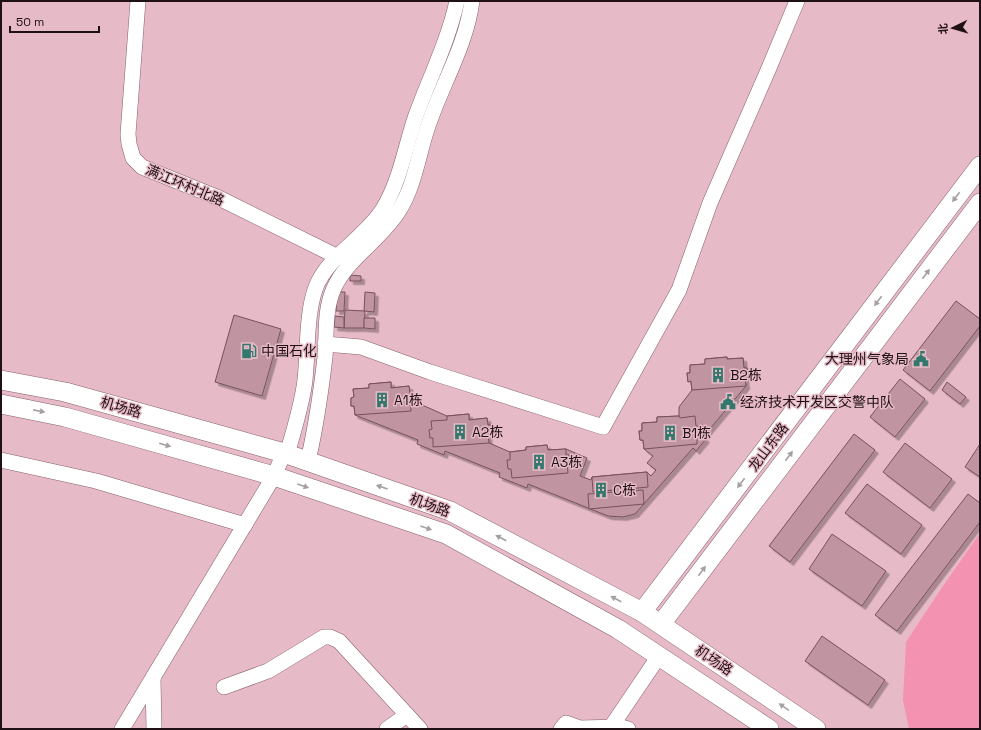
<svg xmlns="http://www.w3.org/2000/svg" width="981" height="730" font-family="'Space Grotesk','Noto Sans SC',sans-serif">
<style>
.green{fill:#f393b1}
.building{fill:#c095a1;stroke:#77515c;filter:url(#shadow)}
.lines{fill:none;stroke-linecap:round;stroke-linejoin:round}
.minor-casing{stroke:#88606c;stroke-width:16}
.major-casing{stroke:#88606c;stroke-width:20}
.minor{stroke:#fff;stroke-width:15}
.major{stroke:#fff;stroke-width:19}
.oneway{fill:#a59fa1}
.labels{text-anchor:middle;stroke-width:3;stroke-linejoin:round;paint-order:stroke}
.street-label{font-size:14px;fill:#1f1015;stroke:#e6bac6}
.poi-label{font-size:14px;fill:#1f1015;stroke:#e6bac6;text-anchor:start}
</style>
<defs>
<filter id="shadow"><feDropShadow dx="3.5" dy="3.5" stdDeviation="0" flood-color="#0004"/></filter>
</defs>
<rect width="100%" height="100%" fill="#e6bac6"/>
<path class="green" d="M980,533V729H909L903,700L906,642L941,589Z"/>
<g class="building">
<path d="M350,275L361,276V281H350Z"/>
<path d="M337,292H345L344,311H336Z"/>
<path d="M365,292L375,293L374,312L364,311Z"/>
<path d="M956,301L980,319V326L930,391L903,370Z"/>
<path d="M345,310L365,311L364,328H344Z"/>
<path d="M234,315L281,329L262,396L215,382Z"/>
<path d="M335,316L344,317V328L334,327Z"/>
<path d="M364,318H375V329L364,328Z"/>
<path d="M727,357V359L743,358L744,368H747L748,377H745L746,386L703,437L706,439L696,451L693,448L635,514L623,517L608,516L528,484L527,488L499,477L500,473L445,451L444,455L417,444L418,440L355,415L354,406H351V398L354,397L353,389L369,388V384L391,382V388L409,386L410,393H413V401L447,416L469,414V420L487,418L488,425H491L492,433L488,434L489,443L510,452L526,450V447L547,445L548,450L566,449L587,458L580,476L591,480L592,477L647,472L651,476L656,470L647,463L653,456L644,449L643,440H640L639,431H642V423L657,422V417L679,416V407L692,390L691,381L688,382L687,373H690V365L705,364V359Z"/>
<path d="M727,357V359L743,358L744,368H747L748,377H745L746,386L692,390L691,381L688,382L687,373H690V365L705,364V359Z"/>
<path d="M900,379L925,399L895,437L870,417Z"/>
<path d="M391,382V388L409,386L410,393H413V401L410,402L411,411L355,415L354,406H351V398L354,397L353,389L369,388V384Z"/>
<path d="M947,382L966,397L960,404L942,390Z"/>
<path d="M469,414V420L487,418L488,425H491L492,433L488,434L489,443L433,447V438H430L429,430L432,429L431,421L447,420V416Z"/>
<path d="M679,416L680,418L695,416L696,426H699L700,435H697V444L644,449L643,440H640L639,431H642V423L657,422V417Z"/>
<path d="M854,434L875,450L790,562L769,546Z"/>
<path d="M905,443L952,479L930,508L883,472Z"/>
<path d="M980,444V477L965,467Z"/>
<path d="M547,445L548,450L566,449V455H569L570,464H567L568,473L512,478L511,469H508L507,460H510V452L526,450V447Z"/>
<path d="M647,472L648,487L628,489V491L643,490L644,504L589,509L588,494L614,492V490L593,492L592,477Z"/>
<path d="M867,484L922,525L901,554L845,513Z"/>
<path d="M968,494L980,503V522L897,631L875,615Z"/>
<path d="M832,534L886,571L862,606L809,569Z"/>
<path d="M822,636L885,680L868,705L805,661Z"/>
</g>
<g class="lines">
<defs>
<g id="minor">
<path d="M138,1L128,134L129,144L133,158L142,167L219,198L338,257"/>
<path d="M325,344L361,347L430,372L603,427L679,290L710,203L769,68L797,1"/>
<path d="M287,454C294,430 302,405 305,380C308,352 306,313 316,287C328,256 365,238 383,209C400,181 405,148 415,118C429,79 448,42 457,1"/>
<path d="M1,460L96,481L245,525"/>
<path d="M308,461C316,426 321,392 325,357C327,334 324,310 334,288C347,259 381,239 398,212C415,186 418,155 428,126C442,84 466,46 472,1"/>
<path d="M153,678L154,729"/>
<path d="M224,687L268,671L324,637H330L339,641L420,729"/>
<path d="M611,727L659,656"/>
<path d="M122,729L274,476L284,453"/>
<path d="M387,729L407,715"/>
<path d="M561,729L566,723L580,728L621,727L628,729"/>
</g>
<g id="major">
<path d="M1,380L65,392L284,453L450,511L642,612L816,729"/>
<path d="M1,404L65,417L274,476L446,534L618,629L769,729"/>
<path d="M642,612L980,166"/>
<path d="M661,624L980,203"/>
</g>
</defs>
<use href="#minor" class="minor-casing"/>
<use href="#major" class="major-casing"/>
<use href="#minor" class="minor"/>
<use href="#major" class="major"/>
</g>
<defs><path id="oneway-solid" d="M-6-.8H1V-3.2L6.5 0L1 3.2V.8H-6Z"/></defs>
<g class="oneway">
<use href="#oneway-solid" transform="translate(956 197) rotate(127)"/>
<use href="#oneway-solid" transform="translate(926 274) rotate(-53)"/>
<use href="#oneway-solid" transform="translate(878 301) rotate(127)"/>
<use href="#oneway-solid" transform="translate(39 411) rotate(11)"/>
<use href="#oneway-solid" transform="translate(165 445) rotate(16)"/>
<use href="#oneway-solid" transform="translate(789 456) rotate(-53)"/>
<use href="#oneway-solid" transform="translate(741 483) rotate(127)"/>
<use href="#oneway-solid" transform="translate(303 486) rotate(19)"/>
<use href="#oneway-solid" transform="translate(382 487) rotate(-161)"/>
<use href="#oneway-solid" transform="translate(426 528) rotate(19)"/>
<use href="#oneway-solid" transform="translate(501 538) rotate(-152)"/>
<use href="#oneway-solid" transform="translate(702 571) rotate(-53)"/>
<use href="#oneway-solid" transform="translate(616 599) rotate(-152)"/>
<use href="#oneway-solid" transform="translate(784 707) rotate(-146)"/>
</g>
<defs>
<symbol id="fuel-bare" viewBox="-9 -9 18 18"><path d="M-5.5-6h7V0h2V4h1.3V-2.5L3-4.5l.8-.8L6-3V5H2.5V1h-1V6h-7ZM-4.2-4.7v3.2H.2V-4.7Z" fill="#33786c" stroke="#e6bac6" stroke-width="2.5" paint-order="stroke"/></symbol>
<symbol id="civic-bare" viewBox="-9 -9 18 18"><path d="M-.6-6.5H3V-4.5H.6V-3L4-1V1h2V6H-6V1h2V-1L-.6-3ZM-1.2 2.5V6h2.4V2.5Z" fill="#33786c" stroke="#e6bac6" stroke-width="2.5" paint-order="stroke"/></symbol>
<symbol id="building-bare" viewBox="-9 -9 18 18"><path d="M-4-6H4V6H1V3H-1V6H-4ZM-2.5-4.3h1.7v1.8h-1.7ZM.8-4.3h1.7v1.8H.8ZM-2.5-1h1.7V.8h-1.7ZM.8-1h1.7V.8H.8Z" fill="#33786c" stroke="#e6bac6" stroke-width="2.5" paint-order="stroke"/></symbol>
</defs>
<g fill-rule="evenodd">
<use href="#fuel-bare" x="238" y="340" width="22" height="22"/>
<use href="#civic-bare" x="910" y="348" width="22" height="22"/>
<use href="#building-bare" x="707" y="364" width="22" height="22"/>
<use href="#building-bare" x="371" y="389" width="22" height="22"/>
<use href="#civic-bare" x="717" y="391" width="22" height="22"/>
<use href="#building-bare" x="449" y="421" width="22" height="22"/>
<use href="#building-bare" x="659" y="422" width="22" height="22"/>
<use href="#building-bare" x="528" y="451" width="22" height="22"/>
<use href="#building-bare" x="590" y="479" width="22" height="22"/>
</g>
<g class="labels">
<g class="street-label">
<text transform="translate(185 185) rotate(23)" y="5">满江环村北路</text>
<text transform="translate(121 407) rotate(16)" y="5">机场路</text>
<text transform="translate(768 447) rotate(-53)" y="5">龙山东路</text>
<text transform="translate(430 505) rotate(20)" y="5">机场路</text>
<text transform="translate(714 660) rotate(34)" y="5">机场路</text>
</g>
<g class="poi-label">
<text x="261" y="356">中国石化</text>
<text x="909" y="364" text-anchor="end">大理州气象局</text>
<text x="730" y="380">B2栋</text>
<text x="394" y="405">A1栋</text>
<text x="740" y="407">经济技术开发区交警中队</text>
<text x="472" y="437">A2栋</text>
<text x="682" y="438">B1栋</text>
<text x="551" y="467">A3栋</text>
<text x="613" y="495">C栋</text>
</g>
</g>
<rect width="981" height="730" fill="none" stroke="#1f1015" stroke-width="4"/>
<g transform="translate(953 28) rotate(265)" stroke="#e6bac6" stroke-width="3" paint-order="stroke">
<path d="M0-3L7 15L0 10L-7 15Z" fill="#1f1015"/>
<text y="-6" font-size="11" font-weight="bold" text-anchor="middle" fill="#1f1015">北</text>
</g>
<path d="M10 26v6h89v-6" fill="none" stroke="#1f1015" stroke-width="2"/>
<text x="16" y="26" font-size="12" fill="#1f1015" stroke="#e6bac6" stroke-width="3" paint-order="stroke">50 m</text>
</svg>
